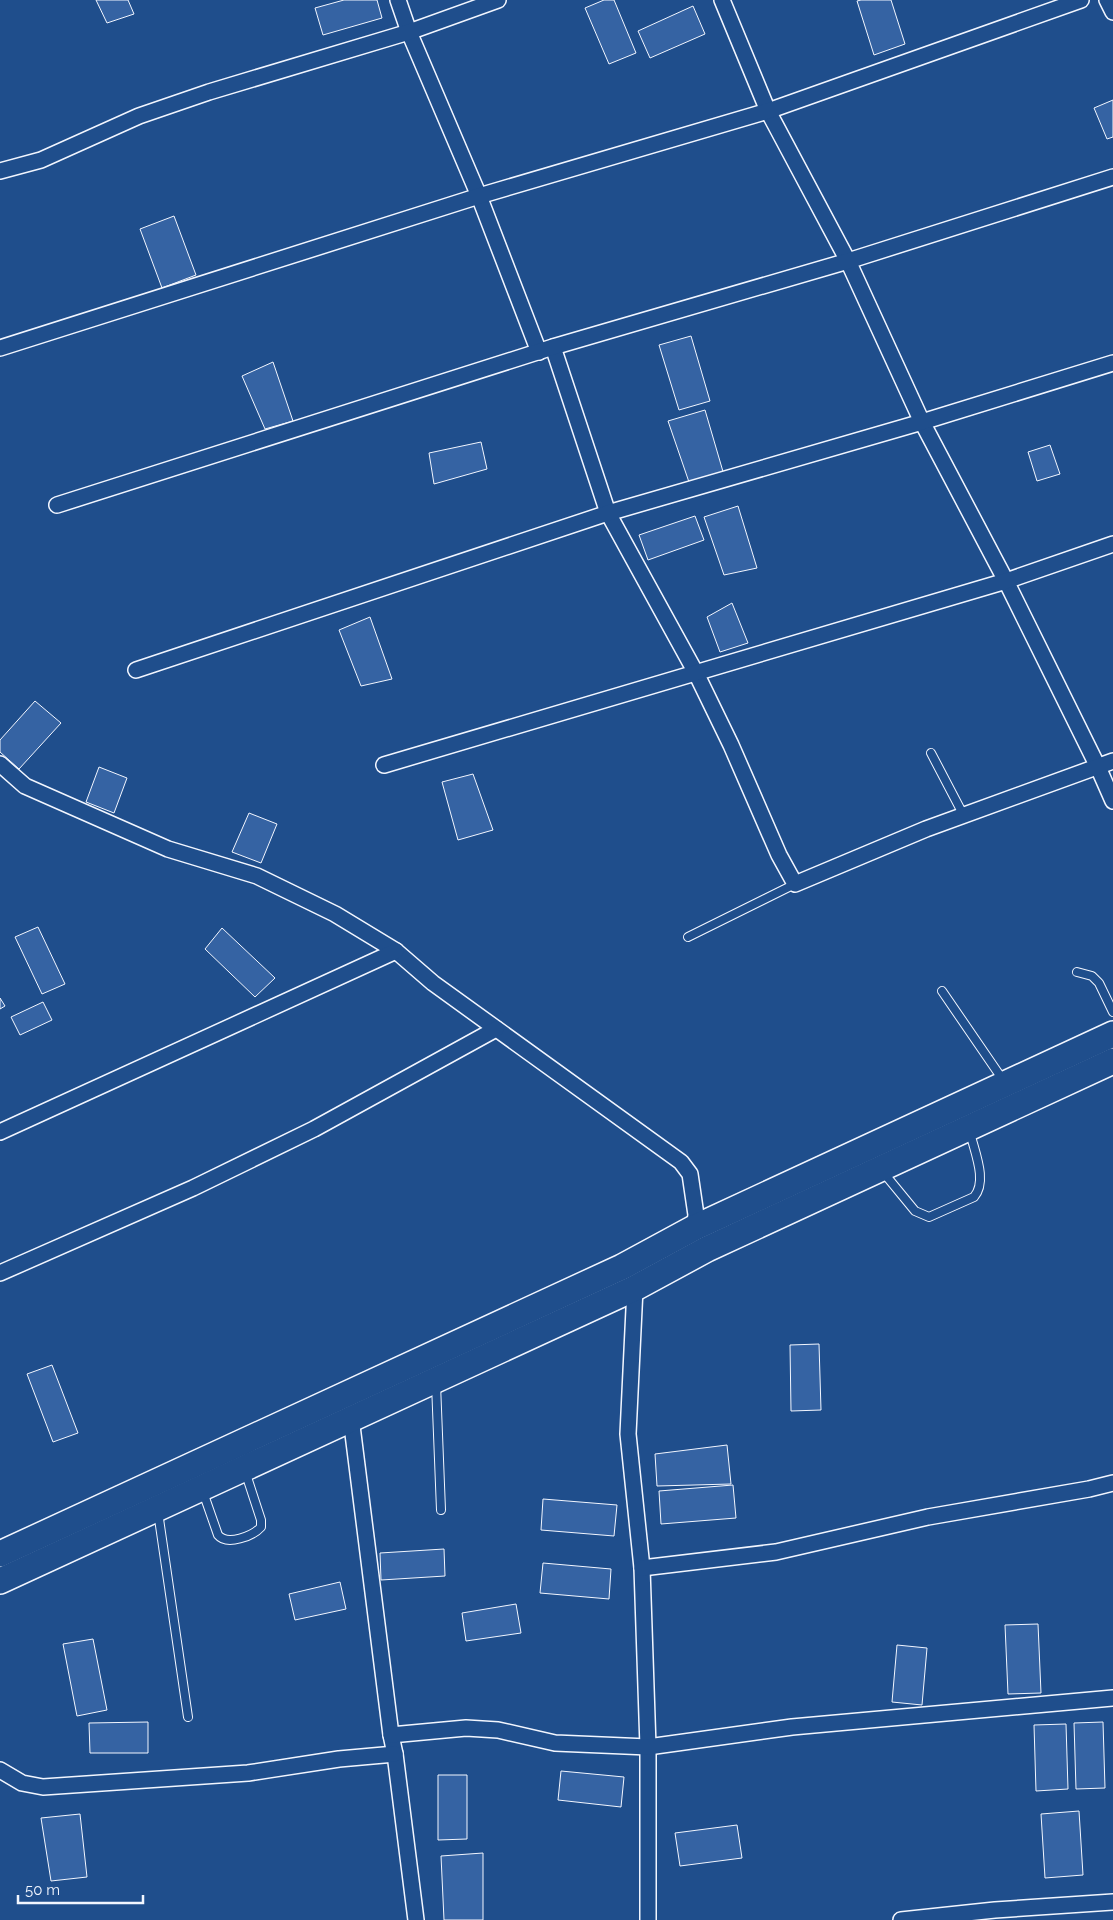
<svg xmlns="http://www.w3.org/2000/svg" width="1113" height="1920" font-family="Raleway,sans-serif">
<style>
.building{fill:#3563a3;stroke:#f2f6ff}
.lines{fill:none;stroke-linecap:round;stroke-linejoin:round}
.service-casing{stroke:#f2f6ff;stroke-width:10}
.minor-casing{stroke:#f2f6ff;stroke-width:18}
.trunk-casing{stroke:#f2f6ff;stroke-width:28}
.service{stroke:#1f4e8c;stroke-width:8}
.minor{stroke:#1f4e8c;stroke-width:15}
.trunk{stroke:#1f4e8c;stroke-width:25}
</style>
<rect width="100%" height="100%" fill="#1f4e8c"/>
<g class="building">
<path d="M96,0H128L134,14L107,23Z"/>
<path d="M344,0H377L382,18L323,35L315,8Z"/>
<path d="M604,0H614L636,53L609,64L585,8Z"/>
<path d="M861,0H891L905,44L874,55L857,1Z"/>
<path d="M693,6L705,34L650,58L638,31Z"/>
<path d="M1113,100V137L1107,139L1094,108Z"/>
<path d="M174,216L196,275L162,288L140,229Z"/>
<path d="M691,336L710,401L679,410L659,345Z"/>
<path d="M273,362L293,421L265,429L242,376Z"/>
<path d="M705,410L724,475L690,485L668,421Z"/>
<path d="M481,442L487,469L434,484L429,453Z"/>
<path d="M1050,445L1060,474L1037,481L1028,452Z"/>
<path d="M738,506L757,568L724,575L704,517Z"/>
<path d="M695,516L704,540L648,560L639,535Z"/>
<path d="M732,603L748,643L720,652L707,617Z"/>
<path d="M370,617L392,679L361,686L339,630Z"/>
<path d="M35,701L61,723L19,769L0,752V740Z"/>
<path d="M99,767L127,778L114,813L86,802Z"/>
<path d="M473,774L493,830L458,840L442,782Z"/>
<path d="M249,813L277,824L261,863L232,852Z"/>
<path d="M38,927L65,984L42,994L15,937Z"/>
<path d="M222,928L275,978L255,997L205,949Z"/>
<path d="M0,998L5,1006L0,1009Z"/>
<path d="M43,1002L52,1020L20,1035L11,1017Z"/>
<path d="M819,1344L821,1410L791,1411L790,1345Z"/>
<path d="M52,1365L78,1433L53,1442L27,1374Z"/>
<path d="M727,1445L731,1484L657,1486L655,1454Z"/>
<path d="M733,1485L736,1518L661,1524L659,1491Z"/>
<path d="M543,1499L617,1505L614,1536L541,1530Z"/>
<path d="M444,1549L445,1576L381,1580L380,1553Z"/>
<path d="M543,1563L611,1569L609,1599L540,1593Z"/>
<path d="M340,1582L346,1609L295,1620L289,1594Z"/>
<path d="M516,1604L521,1633L466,1641L462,1613Z"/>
<path d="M1038,1624L1041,1693L1008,1694L1005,1625Z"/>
<path d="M93,1639L107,1710L77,1716L63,1644Z"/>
<path d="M897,1645L927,1648L922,1705L892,1702Z"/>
<path d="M148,1722V1753H90L89,1723Z"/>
<path d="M1103,1722L1105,1788L1076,1789L1074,1723Z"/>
<path d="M1066,1724L1068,1789L1036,1791L1034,1725Z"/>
<path d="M561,1771L624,1777L621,1807L558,1800Z"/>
<path d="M438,1775H467V1839L438,1840Z"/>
<path d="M1079,1811L1083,1875L1045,1878L1041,1814Z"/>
<path d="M80,1814L87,1877L51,1881L41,1818Z"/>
<path d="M737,1825L742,1858L680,1866L675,1833Z"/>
<path d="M483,1853V1920H444L441,1856Z"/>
</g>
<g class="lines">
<defs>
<g id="service">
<path d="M931,753L964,816"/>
<path d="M688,937L795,884"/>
<path d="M1077,972L1092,976L1099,983L1113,1012"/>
<path d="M942,991L1003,1080"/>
<path d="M883,1172L915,1211L929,1217L974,1197C988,1181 974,1151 970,1132"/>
<path d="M436,1384L441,1510"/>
<path d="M203,1492L218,1535C227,1546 253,1536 261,1527V1520L245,1471"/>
<path d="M158,1512L188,1717"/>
</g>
<g id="minor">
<path d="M398,0L409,32L479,196L539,352"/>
<path d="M722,0L768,111L848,261L922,422L1006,581L1098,767L1113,801"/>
<path d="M1107,0L1113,12"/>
<path d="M0,171L41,160L139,116L209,92L409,32L498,0"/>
<path d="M553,347L608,513L696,673L731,745L779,855L795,884L926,829L1113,761"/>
<path d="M0,348L479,196L768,111L1081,0"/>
<path d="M57,505L553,347L848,261L1113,177"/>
<path d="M136,670L608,513L922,422L1113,363"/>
<path d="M0,764L25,786L168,849L257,876L335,914L396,951L433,983L681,1162L690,1174L696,1215L694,1228"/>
<path d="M384,765L1006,581L1113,544"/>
<path d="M0,1132L396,951"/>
<path d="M0,1273L193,1188L314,1129L496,1029"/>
<path d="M635,1288L628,1434L642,1568L648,1747V1920"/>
<path d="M351,1418L391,1735L395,1754L416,1920"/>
<path d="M642,1568L776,1552L928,1517L1089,1489L1113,1483"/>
<path d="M391,1735L466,1728L498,1730L555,1743L648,1747L792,1727L1113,1698"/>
<path d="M0,1770L22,1783L43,1787L248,1773L339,1759L395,1754"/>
<path d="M901,1920L995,1910L1113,1902"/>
</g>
<g id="trunk">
<path d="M0,1554L622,1267L694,1228L1113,1034"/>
<path d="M0,1581L635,1288L707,1249L1113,1061"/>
</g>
</defs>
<use href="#service" class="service-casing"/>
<use href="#minor" class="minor-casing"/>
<use href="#trunk" class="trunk-casing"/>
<use href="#service" class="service"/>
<use href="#minor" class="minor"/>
<use href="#trunk" class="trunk"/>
</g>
<path d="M18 1895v8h125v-8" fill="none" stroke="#f2f6ff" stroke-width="2.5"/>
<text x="25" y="1895" font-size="15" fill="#f2f6ff" stroke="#1f4e8c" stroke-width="4" paint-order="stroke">50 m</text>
</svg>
